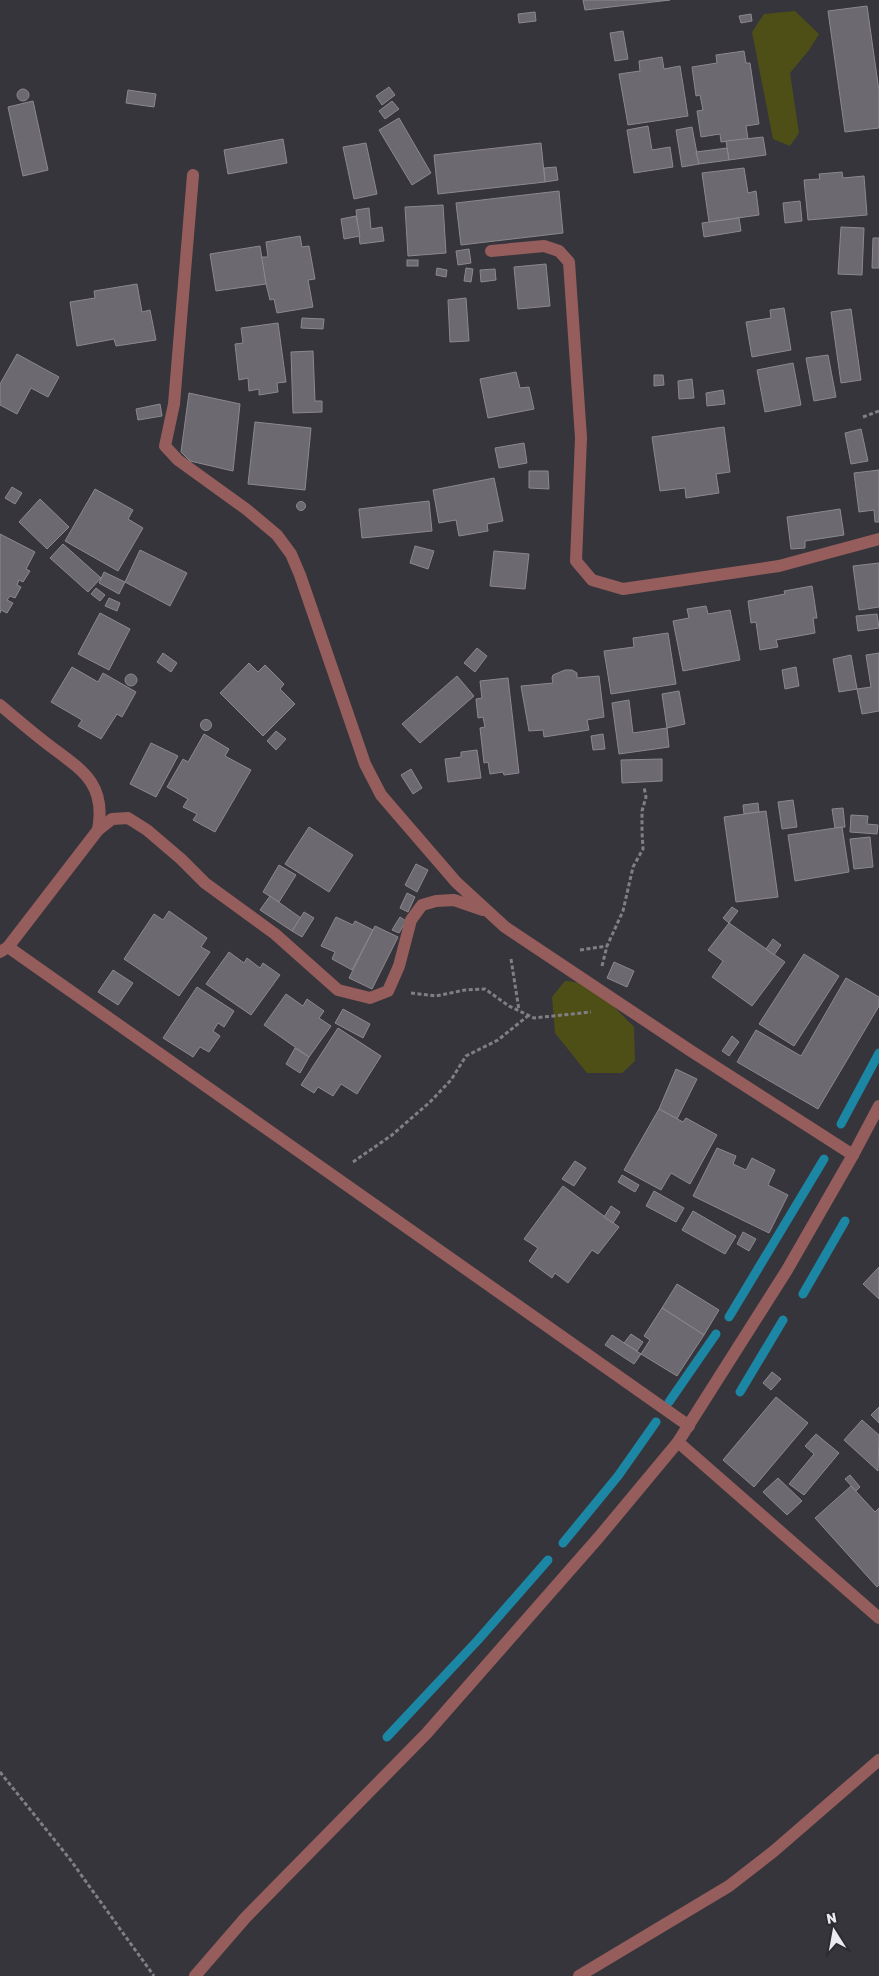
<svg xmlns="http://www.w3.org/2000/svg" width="879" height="1976" font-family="Rubik,sans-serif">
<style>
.green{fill:#4d4f17}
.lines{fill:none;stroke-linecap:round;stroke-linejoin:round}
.stream{stroke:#1c87a5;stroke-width:9}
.building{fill:#6c6970;stroke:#8c8890}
.path{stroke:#807f84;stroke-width:3;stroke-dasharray:4 2.5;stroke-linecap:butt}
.minor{stroke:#955e5c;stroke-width:12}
.tertiary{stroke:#955e5c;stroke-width:12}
</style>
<rect width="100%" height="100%" fill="#37353c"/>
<g class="green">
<path d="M795,11L819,34L809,50L790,73L799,133L790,146L773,139L752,32L764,14Z"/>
<path d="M565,981C593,981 616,1009 634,1027L635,1061L622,1073H587L555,1033L552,997Z"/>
</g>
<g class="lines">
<g class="stream">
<path d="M841,1124L879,1053"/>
<path d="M803,1294L845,1221"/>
<path d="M729,1317L824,1159"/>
<path d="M740,1392L783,1320"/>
<path d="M669,1402L716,1334"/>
<path d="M563,1543L618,1476L656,1422"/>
<path d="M387,1737L478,1640L548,1560"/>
</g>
</g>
<g class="building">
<path d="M583,0H670L585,10Z"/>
<path d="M867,6L879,91V128L845,132L828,11Z"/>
<path d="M535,12L536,21L519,23L518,14Z"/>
<path d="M751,14L752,21L741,23L739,16Z"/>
<path d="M623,31L628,59L615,61L610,33Z"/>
<path d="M744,51L746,63H750L759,124L746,126L748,139L721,142L720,134L701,137L697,111L703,110L700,95L696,96L692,67L717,63L716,55Z"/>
<path d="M662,57L664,69L680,66L688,116L628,125L619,74L640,71L639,61Z"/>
<path d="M389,87L395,95L382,105L376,96Z"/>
<circle cx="23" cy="95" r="6"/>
<path d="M128,90L156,94L154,107L126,103Z"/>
<path d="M33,101L48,170L23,176L8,107Z"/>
<path d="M392,101L399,109L385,119L379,111Z"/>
<path d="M399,118L431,173L412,185L379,130Z"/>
<path d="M648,126L652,150L670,147L673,167L634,173L627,130Z"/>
<path d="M692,127L699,164L682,167L676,130Z"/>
<path d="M763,137L766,155L729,160L726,141Z"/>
<path d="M283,139L287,163L228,174L224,150Z"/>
<path d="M366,143L377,194L354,199L343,147Z"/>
<path d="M541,143L545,182L438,194L434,155Z"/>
<path d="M727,148L729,160L699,164L696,152Z"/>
<path d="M556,167L558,180L545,182L544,168Z"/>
<path d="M744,168L748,193L756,191L759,215L709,222L702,173Z"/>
<path d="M842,172L843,178L864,176L867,215L808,220L804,180L820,179L819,174Z"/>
<path d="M559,191L563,233L461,245L456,203Z"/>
<path d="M800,201L802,221L785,223L783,203Z"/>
<path d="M443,205L446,253L408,256L405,207Z"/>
<path d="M369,208L371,229L382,227L384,241L360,244L356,210Z"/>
<path d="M356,216L360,236L344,239L341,219Z"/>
<path d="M739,218L741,231L704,237L702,223Z"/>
<path d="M841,227L864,228L862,275L838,274Z"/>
<path d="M300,236L302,247L309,246L315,279L308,280L313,307L277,313L274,299L270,300L266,284L261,257H268L266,242Z"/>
<path d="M873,238H879V268H872Z"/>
<path d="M260,246L266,284L216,291L210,254Z"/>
<path d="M469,249L471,263L458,265L456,251Z"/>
<rect x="407" y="260" width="11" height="6"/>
<path d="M546,264L550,306L518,309L514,267Z"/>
<path d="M437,268L447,270L446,277L436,275Z"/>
<path d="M466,268L473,269L471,282L464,281Z"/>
<path d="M495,269L496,280L481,282L480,270Z"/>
<path d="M137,284L142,312L150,310L156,340L116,346L114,339L77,346L70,302L95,298L94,291Z"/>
<path d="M466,298L469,341L450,342L448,300Z"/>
<path d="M784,308L791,350L752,357L746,322L771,318L770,310Z"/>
<path d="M851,309L861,380L841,383L831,312Z"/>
<path d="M302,318L324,319L323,329L301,328Z"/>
<path d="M278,323L286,382L277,383L278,392L259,395V389L249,391L248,378L239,380L235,344L243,343L241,328Z"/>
<path d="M313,351L315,401H322V412L293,413L291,352Z"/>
<path d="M17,354L59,377L48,397L31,388L17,414L0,405V384Z"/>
<path d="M828,355L836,397L814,401L806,358Z"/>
<path d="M793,363L801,405L765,412L757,370Z"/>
<path d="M516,372L520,388L529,387L534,409L488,418L480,379Z"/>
<path d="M654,375H663L664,385L654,386Z"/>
<path d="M692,379L694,398L679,399L678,381Z"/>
<path d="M723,390L725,404L707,406L706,393Z"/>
<path d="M189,393L240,404L233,471L190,461L181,452Z"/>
<path d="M160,404L162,416L138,420L136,409Z"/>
<path d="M255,422L311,428L305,490L248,484Z"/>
<path d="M724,427L730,472L716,474L719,493L686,498L685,488L660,491L652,437Z"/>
<path d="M861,429L868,461L851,464L845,433Z"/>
<path d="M524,443L527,463L499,468L495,448Z"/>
<path d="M879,470V522H875L874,510L859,512L854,473Z"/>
<path d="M529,471H548L549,489L529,488Z"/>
<path d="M494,478L503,521L487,524L488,531L459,536L456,520L439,523L433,490Z"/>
<path d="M12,487L22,493L15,504L5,498Z"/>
<path d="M95,489L133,510L128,519L143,528L118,571L65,541Z"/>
<path d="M40,499L69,527L47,549L19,522Z"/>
<path d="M429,501L432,531L362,538L359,509Z"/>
<circle cx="301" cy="506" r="4.5"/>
<path d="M840,509L844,535L805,541V548L791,549L787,517Z"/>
<path d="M0,534L35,552L26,569L30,571L23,582L19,580L17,585L21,587L15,598L10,596L7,600L13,603L7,613L1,610L0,613Z"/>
<path d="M63,544L101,578L88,592L50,558Z"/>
<path d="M415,546L434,551L428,569L410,563Z"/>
<path d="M140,550L187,573L170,606L125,582Z"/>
<path d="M494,551L529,554L525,589L490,586Z"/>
<path d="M879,563V607L859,610L853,566Z"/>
<path d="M104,572L125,582L119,594L99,583Z"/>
<path d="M812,586L817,618H813L815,633L776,640L778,647L760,650L756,622L751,623L748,601L785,594L784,591Z"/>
<path d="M96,588L105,595L100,601L91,594Z"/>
<path d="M109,598L120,603L117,611L105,606Z"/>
<path d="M706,606L708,614L730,610L740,660L683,671L673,621L689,618L687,609Z"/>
<path d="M100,613L130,629L109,670L78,654Z"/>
<path d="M877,614L879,628L858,631L856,616Z"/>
<path d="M668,633L676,684L611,694L604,651L634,647L633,638Z"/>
<path d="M477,648L487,656L475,672L464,663Z"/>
<path d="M163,653L177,663L171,672L157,662Z"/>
<path d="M879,653V711L862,714L857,689L871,687L866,655Z"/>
<path d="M851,655L857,689L839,692L833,659Z"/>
<path d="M249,663L258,672L265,665L284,684L280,689L295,704L263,736L220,693Z"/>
<path d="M72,667L98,682L103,673L136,692L122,717L117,714L101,739L78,726L82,720L51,702Z"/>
<path d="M796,667L799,686L785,689L782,670Z"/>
<path d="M565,670H572L577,673V678L599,676L604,717L587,720L589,730L544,737L543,730L529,731L521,686L553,683L552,678L553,675Z"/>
<circle cx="131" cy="680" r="6"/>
<path d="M457,676L474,696L420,743L402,724Z"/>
<path d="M508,678L519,773L504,775L503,772L490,774L488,762L484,763L480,728L485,727L483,717L478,718L476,699L482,698L480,681Z"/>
<path d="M679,691L685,724L667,728L662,694Z"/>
<path d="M629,700L633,733L667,728L669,747L619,754L612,703Z"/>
<circle cx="206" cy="725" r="5.5"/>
<path d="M276,731L286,739L276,750L267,741Z"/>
<path d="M204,734L229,749L225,756L251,770L215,832L193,820L197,814L183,807L188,799L167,787L183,759L188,762Z"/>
<path d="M603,734L605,749L593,750L591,736Z"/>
<path d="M151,743L178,756L156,797L130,784Z"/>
<path d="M477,750L481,778L448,782L445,759L461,757V752Z"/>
<path d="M662,759V781L622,783L621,760Z"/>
<path d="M411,769L422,788L413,794L401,775Z"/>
<path d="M793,800L797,827L782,829L778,802Z"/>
<path d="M758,803L759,812L744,814L743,805Z"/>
<path d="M843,808L845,827L835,828L832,809Z"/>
<path d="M766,811L778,897L736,902L724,817Z"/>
<path d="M851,815L868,816L867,824L878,825L877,834L850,832Z"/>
<path d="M309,827L353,855L329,892L285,864Z"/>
<path d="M842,827L849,872L795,881L788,835Z"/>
<path d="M870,837L873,867L854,869L850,839Z"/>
<path d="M416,864L428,870L417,892L405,885Z"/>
<path d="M279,865L296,875L279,902L263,892Z"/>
<path d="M407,893L415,897L408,912L400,908Z"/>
<path d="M270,896L301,918L292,931L260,910Z"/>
<path d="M732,907L738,911L729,923L723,918Z"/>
<path d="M169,911L207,938L201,947L210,952L179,996L124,959L154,914L163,920Z"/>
<path d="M304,912L314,918L302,937L292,931Z"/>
<path d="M336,917L353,925L355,921L373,930L352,970L332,959L335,952L321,946Z"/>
<path d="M400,917L406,921L399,933L392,930Z"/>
<path d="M729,923L785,962L752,1006L712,977L723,961L708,950Z"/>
<path d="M375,926L398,937L372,989L349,978Z"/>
<path d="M773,939L781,945L774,955L766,949Z"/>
<path d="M229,952L244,963L247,958L260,968L263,963L280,975L251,1015L206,984Z"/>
<path d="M804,954L839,976L794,1046L759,1024Z"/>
<path d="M614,962L634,971L627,987L607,978Z"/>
<path d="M113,970L133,983L118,1005L98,992Z"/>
<path d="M846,978L879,997V1006L818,1109L737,1062L756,1030L801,1056Z"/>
<path d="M197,987L234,1011L224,1027L218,1023L213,1031L220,1036L209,1052L200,1047L193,1057L163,1038Z"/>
<path d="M286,994L303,1006L307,999L324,1011L319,1018L331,1026L309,1057L264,1025Z"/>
<path d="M343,1009L370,1024L363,1038L335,1023Z"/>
<path d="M338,1028L381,1056L357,1094L341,1084L333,1096L318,1087L314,1093L301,1085Z"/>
<path d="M732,1036L739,1042L729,1056L722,1051Z"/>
<path d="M295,1048L309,1057L300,1073L286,1064Z"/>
<path d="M676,1069L697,1079L677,1119L659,1109Z"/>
<path d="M659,1109L683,1122L686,1118L717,1135L690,1184L671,1173L661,1190L624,1170Z"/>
<path d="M717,1148L736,1156L733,1164L746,1170L752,1158L775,1170L768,1185L788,1195L769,1233L693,1196Z"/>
<path d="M575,1161L586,1168L574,1186L562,1179Z"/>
<path d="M622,1175L639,1185L635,1192L618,1182Z"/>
<path d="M563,1186L619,1227L598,1254L592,1250L568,1283L555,1273L552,1278L529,1261L538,1248L524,1239Z"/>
<path d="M654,1191L684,1208L676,1222L646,1206Z"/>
<path d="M611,1206L620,1212L613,1223L604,1217Z"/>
<path d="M693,1211L736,1236L725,1254L682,1230Z"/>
<path d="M743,1232L756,1239L749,1251L737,1244Z"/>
<path d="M879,1267V1299L863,1284Z"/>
<path d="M677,1284L719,1310L704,1335L662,1308Z"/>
<path d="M662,1308L704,1335L677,1376L641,1354L650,1340L644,1336Z"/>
<path d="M631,1334L643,1342L637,1351L624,1343Z"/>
<path d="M612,1335L641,1354L634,1364L605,1345Z"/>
<path d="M772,1372L781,1379L771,1390L763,1383Z"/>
<path d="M776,1397L808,1423L754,1487L723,1460Z"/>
<path d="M879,1407V1423L871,1415Z"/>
<path d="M862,1420L879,1435L878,1471L844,1440Z"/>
<path d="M816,1434L839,1453L804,1495L789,1484L814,1454L805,1446Z"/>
<path d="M850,1475L860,1487L856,1491L845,1479Z"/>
<path d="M778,1478L802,1501L787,1515L763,1492Z"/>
<path d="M851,1486L875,1512L879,1508V1585L877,1587L815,1518Z"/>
</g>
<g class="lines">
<g class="path">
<path d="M863,417L879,411"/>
<path d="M580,950L607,946"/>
<path d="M511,959L519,1010"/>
<path d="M602,966L607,946L623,911L633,867L643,849L642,832V811L646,797L644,787"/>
<path d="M411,993L436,996L465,990L485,989L509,1006L534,1018L591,1012"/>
<path d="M353,1162L392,1135L430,1102L451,1080L466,1056L498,1040L529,1015"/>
<path d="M0,1772L69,1858L154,1976"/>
</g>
<g class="minor">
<path d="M193,175L174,404L165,446L178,460L246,509L277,535L291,554L300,575L365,764L381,795L456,882L505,927L691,1051L853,1155"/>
<path d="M491,251L544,246L559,251L569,262L581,438L576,561L592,580L623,589L779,566L879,539"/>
<path d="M0,705C18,720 35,735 54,749C85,772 106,786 98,830L8,947L0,952"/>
<path d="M98,830L112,819L128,818L147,830L181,859L205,883L275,934L338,990L370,998L388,991L399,966L411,920L422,905L436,901L454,900L483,910"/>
<path d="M8,947L689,1426"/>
<path d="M678,1442L879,1618"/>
<path d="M579,1976L729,1886L774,1851L879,1760"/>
</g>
<path class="tertiary" d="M195,1976L246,1917L426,1734L599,1537L678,1442L787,1270L853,1155L879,1106"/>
</g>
<g transform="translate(834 1931) rotate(349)" stroke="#2d2b32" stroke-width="4" paint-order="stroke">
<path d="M0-4L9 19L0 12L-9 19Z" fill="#ebeaee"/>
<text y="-8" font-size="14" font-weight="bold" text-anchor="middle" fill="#ebeaee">N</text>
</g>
</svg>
